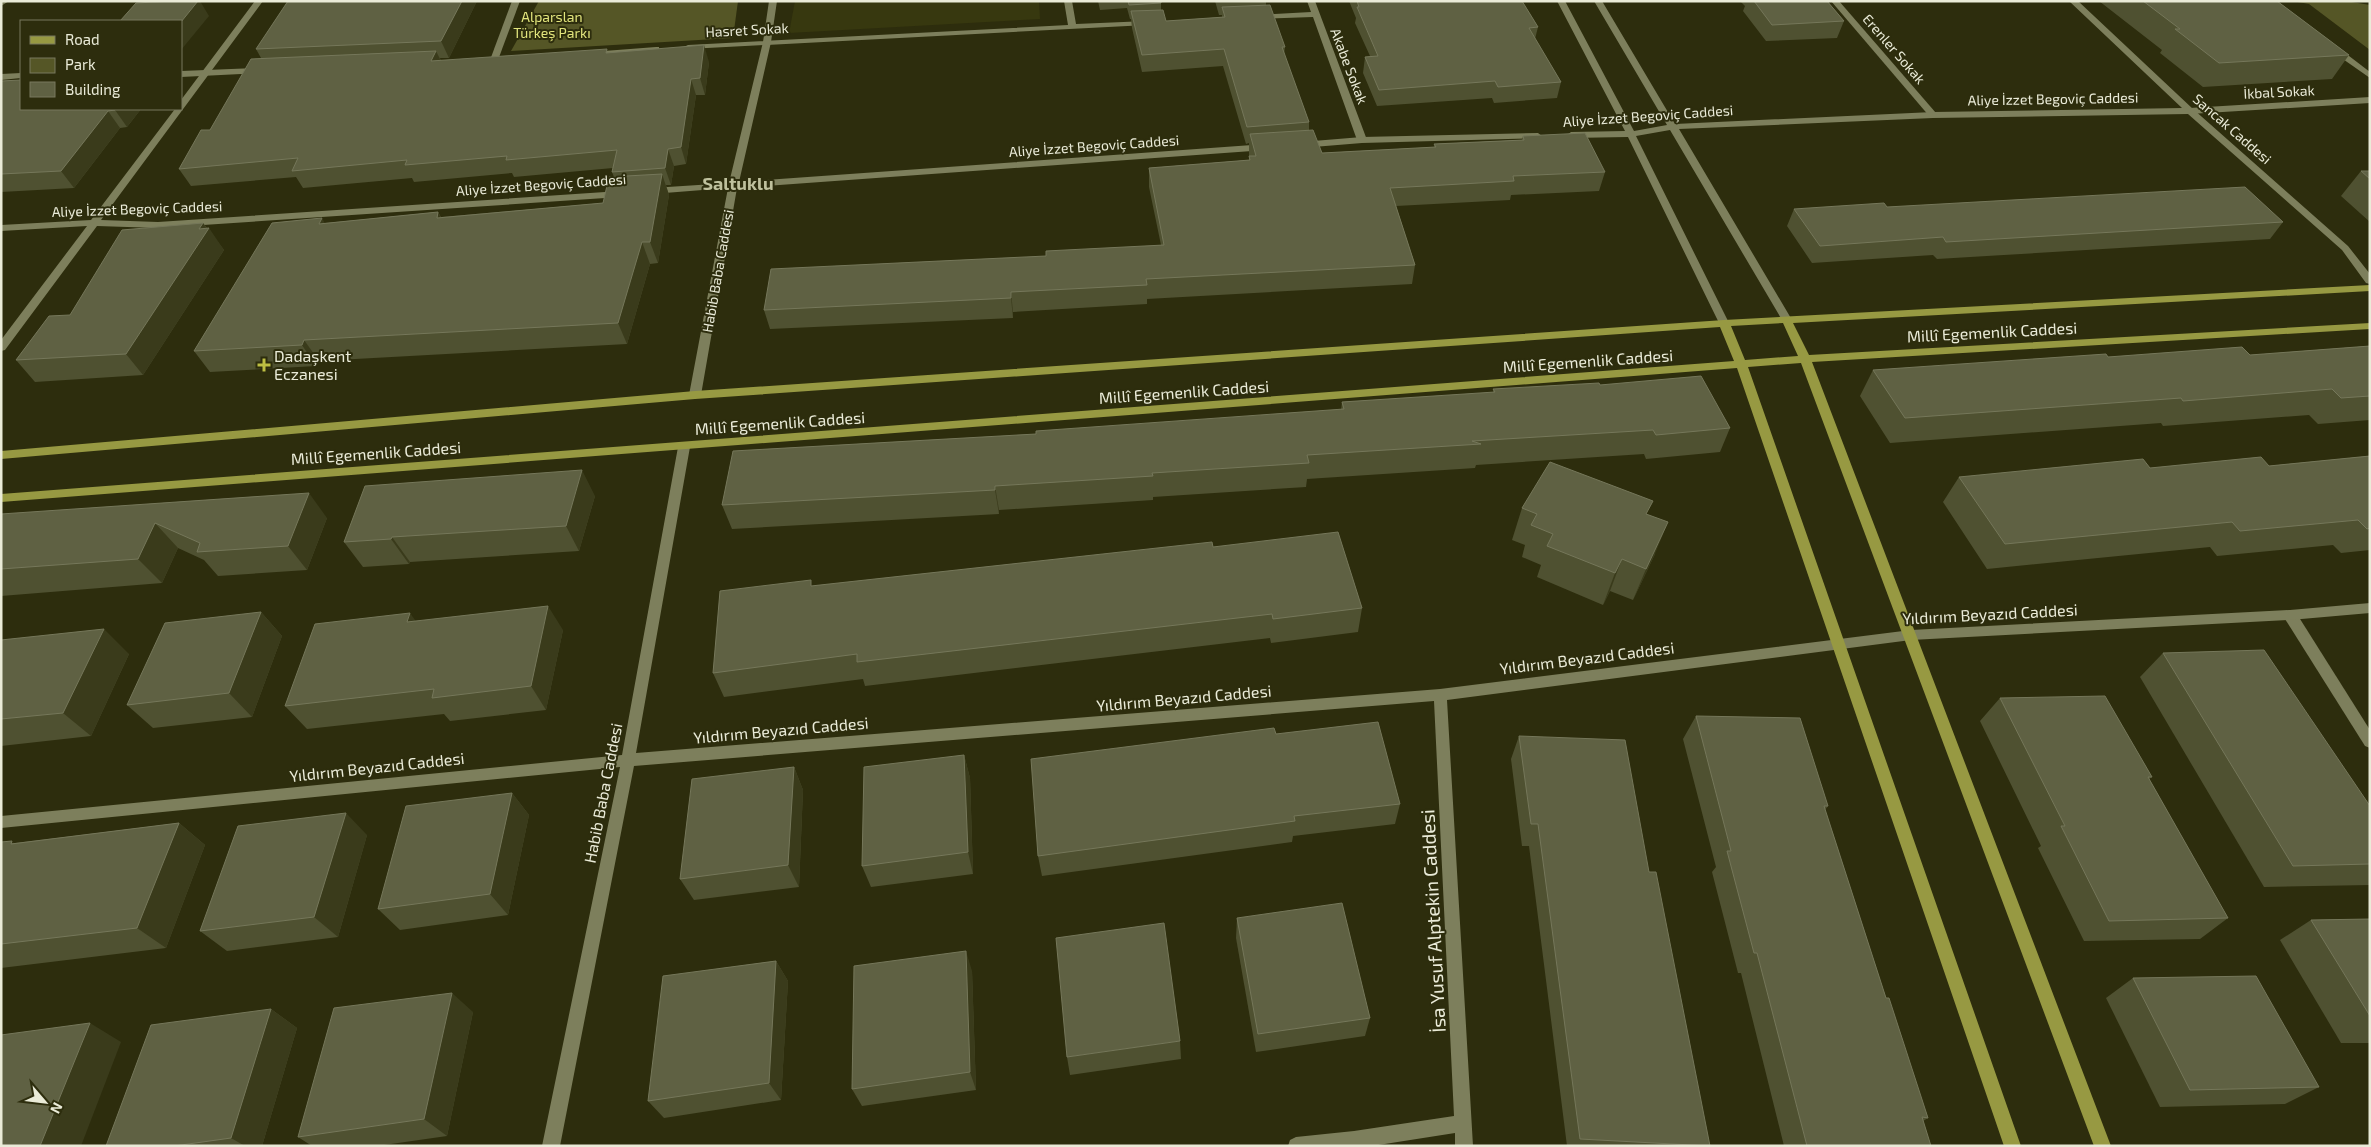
<svg xmlns="http://www.w3.org/2000/svg" width="2371" height="1147" font-family="'Exo 2',sans-serif">
<style>
.built{fill:#37380f}
.green{fill:#555626}
.lines{fill:none;stroke-linecap:round;stroke-linejoin:round}
.street{fill:#7d7f5c;fill-rule:evenodd}
.secondary{fill:#7d7f5c;fill-rule:evenodd}
.primary{fill:#979942;fill-rule:evenodd}
.wall{fill:#4f5131}
.shaded-wall{fill:#3a3b1b}
.building{fill:#5f6143;stroke:#75775a}
.poi-dot{fill:#bdbf43;stroke:#2d2d0d;stroke-width:2}
.labels{text-anchor:middle;stroke-width:4;stroke-linejoin:round;paint-order:stroke}
.far-park-label{font-size:14px;fill:#e2e57d;stroke:#2d2d0d}
.far-street-label{font-size:14px;fill:#eaebd8;stroke:#2d2d0d}
.street-label{font-size:16px;fill:#eaebd8;stroke:#2d2d0d}
.poi-label{font-size:16px;fill:#eaebd8;stroke:#2d2d0d;text-anchor:start}
.far-district-label{font-size:18px;font-weight:bold;fill:#bfc19d;stroke:#2d2d0d}
.near-street-label{font-size:19px;fill:#eaebd8;stroke:#2d2d0d}
</style>
<rect width="100%" height="100%" fill="#2d2d0d"/>
<path class="built" d="M795,1H1039L1040,19L789,33Z"/>
<g class="green">
<path d="M539,1H738L733,38L511,51Z"/>
<path d="M2292,1H2346L2370,5V50L2309,4Z"/>
</g>
<g class="lines">
<g class="street">
<path d="M1,1H9L1,6Z"/>
<path d="M512,1H520L498,60L491,62L490,60Z"/>
<path d="M1064,1H1072L1076,24L1147,21L1151,23L1147,25L688,49L684,47L688,45L1068,25Z"/>
<path d="M1307,1H1315L1367,140L1365,142L1357,140L1313,17L1257,19L1253,17L1257,15L1311,12Z"/>
<path d="M1831,1H1839L1936,113V117H1930Z"/>
<path d="M2330,46H2336L2370,72V78L2330,50Z"/>
<path d="M656,47H659V51L591,56L587,54L591,52Z"/>
<path d="M259,68L263,71L262,73L181,77V71Z"/>
<path d="M21,73V78L1,80V74Z"/>
<path d="M2370,97V103L2190,114L2186,111L2190,108Z"/>
<path d="M2290,610L2295,611L2370,730V748L2365,746L2285,619L2284,615L2285,611Z"/>
</g>
<g class="secondary">
<path d="M255,1H263L101,220L158,222L620,191L625,194L620,197L158,228L97,226L5,350L1,351V340L87,226L1,231V225L91,220L175,109H181V100Z"/>
<path d="M769,1H777L771,42L739,182L1266,144L1271,147L1266,150L737,188L701,395L695,399L691,398L689,395L728,188L652,194L647,191L652,188L729,183L763,42Z"/>
<path d="M1557,1H1565L1634,131L1667,125L1594,1H1602L1675,124L1933,112L2182,108L2069,1H2078L2193,109L2348,246L2370,274V284L2366,283L2342,250L2188,114L1933,118L1679,129L1792,320L1787,323L1782,320L1670,130L1636,136L1729,323L1728,325H1720L1628,137L1571,138L1567,135L1571,132L1625,131Z"/>
<path d="M1538,133L1542,136L1541,138L1362,143L1301,148L1296,145L1301,142L1362,137Z"/>
<path d="M684,443L690,447L636,753L1440,689L1911,630L2290,610L2370,603V613L2290,620L1911,640L1447,700L1473,1146H1455V1133L1372,1146H1288L1290,1140L1296,1137L1354,1131L1454,1116L1434,701L634,766L560,1146H542L620,767L1,828V816L622,755L678,447Z"/>
</g>
<path class="primary" d="M2370,285V291L1793,323L1809,355L2370,323V329L1812,362L2111,1146H2094L1801,363L1748,367L2021,1146H2004L1737,368L1,502V494L1734,361L1720,327L695,399L1,459V451L695,391L1724,320ZM1783,323L1798,356L1745,360L1731,326Z"/>
</g>
<g class="wall">
<path d="M477,1L449,58H440L441,61L608,53L709,62L705,95H696L686,164L674,166L671,185H666L669,195L658,263L650,264L627,344L319,361L316,366L210,372L194,351L325,223L438,212L441,217L603,203L614,177L612,172L613,168L514,177L512,173L414,182L412,178L303,188L296,177L191,186L179,169L210,130L261,58L256,49Z"/>
<path d="M1098,1H1161V10L1166,21L1222,17V15H1219L1215,1H1266V5L1285,47L1284,54L1309,122V130L1322,153L1434,147V144L1522,140L1523,136L1605,172L1599,191L1511,195L1510,200L1396,206L1415,265L1412,284L1147,299V304L1013,312V318L770,329L764,310L1046,256L1161,245L1149,187V168L1249,160V143L1246,144L1223,66L1142,72L1132,28L1131,19H1130L1127,8L1100,10Z"/>
<path d="M1349,1H1522L1538,27L1535,39L1561,82L1557,98L1494,103L1492,98L1377,106L1363,73L1365,57L1370,56L1355,23L1356,18Z"/>
<path d="M1740,1H1827L1844,21L1837,38L1766,41L1743,11L1745,6Z"/>
<path d="M2099,1H2277L2349,55L2332,79L2203,87L2160,53L2162,50Z"/>
<path d="M1,81L21,109H141L127,127L120,128L74,188L1,192Z"/>
<path d="M2361,171H2370V222L2341,196Z"/>
<path d="M1887,207L2283,222L2270,239L1937,259L1933,255L1812,263L1787,226L1794,209Z"/>
<path d="M203,223L224,250L143,375L35,382L16,360L70,315Z"/>
<path d="M2370,346V420L2318,424L2309,415L2163,426L2161,423L1890,443L1860,396L1873,370L2108,357L2250,355Z"/>
<path d="M1600,385L1730,428L1720,452L1646,459L1644,454L1476,465L1475,468L1307,479L1306,487L1153,497V500L999,510V514L732,529L722,505L1036,434L1341,410L1342,402L1493,393V389Z"/>
<path d="M2370,456V550L2341,553L2333,545L2217,556L2210,547L1987,569L1943,502L1959,477L2150,468L2269,466Z"/>
<path d="M595,496L579,551L410,562L409,564L363,567L344,542Z"/>
<path d="M1522,508L1647,514L1655,554L1633,600L1610,591L1603,605L1537,577L1541,565L1522,557L1525,545L1512,540Z"/>
<path d="M1,514L327,518L307,570L218,576L204,560L178,548L162,583L1,596Z"/>
<path d="M1213,547L1362,608L1358,632L1271,643L1270,638L865,686L863,679L724,697L713,673L813,586Z"/>
<path d="M261,612L282,636L252,717L153,728L127,705Z"/>
<path d="M415,621L563,630L546,710L450,721L444,714L307,729L285,706Z"/>
<path d="M1,640L129,654L91,736L1,746Z"/>
<path d="M2163,653L2370,806V885L2264,887L2140,677Z"/>
<path d="M2000,698L2152,777L2149,779L2228,918L2200,939L2084,941L2038,848L2041,846L1980,721Z"/>
<path d="M1696,716L1828,806L1825,810L1886,998L1928,1118L1923,1121L1931,1146H1784L1741,973H1738L1712,872L1716,867L1683,739Z"/>
<path d="M1276,734L1400,804L1395,824L1293,836L1292,842L1042,876L1038,856Z"/>
<path d="M1519,736L1649,872L1710,1146H1567L1529,846H1522L1511,759Z"/>
<path d="M964,755L970,778L973,874L871,887L862,866Z"/>
<path d="M794,767L803,790L799,887L694,900L680,879Z"/>
<path d="M512,793L529,815L508,915L400,930L378,909Z"/>
<path d="M179,823L205,845L166,948L1,968V842L15,843Z"/>
<path d="M367,835L338,937L227,951L200,931Z"/>
<path d="M1237,918L1370,1018L1365,1036L1256,1052L1236,938Z"/>
<path d="M2370,919V1043H2341L2280,940L2311,920Z"/>
<path d="M776,961L788,981L781,1100L664,1118L648,1101Z"/>
<path d="M972,971L976,1090L862,1106L852,1089Z"/>
<path d="M2133,978L2319,1087L2285,1104L2160,1107L2106,998Z"/>
<path d="M271,1009L297,1028L262,1146H106Z"/>
<path d="M473,1012L447,1136L377,1146H312L298,1137Z"/>
<path d="M1180,1041L1181,1059L1070,1075L1067,1057Z"/>
</g>
<g class="shaded-wall">
<path d="M198,1H200L209,16L181,50V22Z"/>
<path d="M462,1H477L449,58L441,41Z"/>
<path d="M704,45L709,62L705,95L700,78Z"/>
<path d="M436,51L444,67L431,61Z"/>
<path d="M691,79L696,95L686,164L681,147Z"/>
<path d="M116,109H141L127,127L115,110Z"/>
<path d="M108,111L120,128L74,188L61,171Z"/>
<path d="M668,149L674,166L671,185L665,168Z"/>
<path d="M662,174L669,195L658,263L650,242Z"/>
<path d="M438,212L449,234L437,218Z"/>
<path d="M322,218L334,240L319,224Z"/>
<path d="M203,223L208,230L209,228L224,250L143,375L126,354Z"/>
<path d="M642,242L650,264L627,344L618,323Z"/>
<path d="M1011,292L1013,312V318L1011,298Z"/>
<path d="M304,340L319,361L316,366L302,345Z"/>
<path d="M582,470L595,496L579,551L566,526Z"/>
<path d="M995,486L999,510V514L995,490Z"/>
<path d="M309,493L327,518L307,570L288,546Z"/>
<path d="M1668,522L1655,554L1633,600L1646,569Z"/>
<path d="M155,523L178,548L162,583L138,559Z"/>
<path d="M392,537L410,562L409,564L391,539Z"/>
<path d="M1622,559L1610,591L1603,605L1615,573Z"/>
<path d="M548,606L563,630L546,710L531,686Z"/>
<path d="M261,612L282,636L252,717L229,693Z"/>
<path d="M410,613L427,637L407,622Z"/>
<path d="M104,629L129,654L91,736L63,713Z"/>
<path d="M964,755L970,778L973,874L968,852Z"/>
<path d="M794,767L803,790L799,887L788,865Z"/>
<path d="M512,793L529,815L508,915L490,894Z"/>
<path d="M346,813L367,835L338,937L314,917Z"/>
<path d="M179,823L205,845L166,948L137,928Z"/>
<path d="M966,951L972,971L976,1090L970,1072Z"/>
<path d="M776,961L788,981L781,1100L769,1083Z"/>
<path d="M452,993L473,1012L447,1136L424,1119Z"/>
<path d="M271,1009L297,1028L262,1146H245L231,1138Z"/>
<path d="M90,1023L121,1042L81,1146H40Z"/>
</g>
<g class="building">
<path d="M173,1H198L181,22L120,21L136,3Z"/>
<path d="M288,1H462L441,41L256,49Z"/>
<path d="M1128,1H1161V3L1129,5Z"/>
<path d="M1357,1H1522L1538,27L1529,28L1561,82L1498,87L1495,81L1379,90L1365,57L1378,56L1357,7H1359Z"/>
<path d="M1754,1H1827L1844,21L1772,25Z"/>
<path d="M2143,1H2277L2349,55L2219,63L2175,29H2180Z"/>
<path d="M1270,5L1285,47H1282L1309,122L1247,127L1224,49L1142,55L1131,11L1163,10L1166,21L1225,17L1222,7Z"/>
<path d="M704,45L700,78L691,79L681,147L668,149L665,168L612,172L617,150L506,160L507,156L405,165L407,160L292,171L298,158L179,169L201,130H210L251,59L436,51L431,61L607,49L606,53Z"/>
<path d="M21,80V109H116L115,110L108,111L61,171L1,174V81Z"/>
<path d="M1313,130L1322,153L1436,147L1434,144L1524,140L1523,136L1585,133L1605,172L1513,176L1514,181L1390,188L1415,265L1146,279L1147,285L1011,292V298L764,310L771,269L1046,256V251L1164,245L1149,168L1250,160L1249,156H1256L1250,134Z"/>
<path d="M2361,171H2370V179Z"/>
<path d="M662,174L650,242H642L618,323L304,340L302,345L194,351L272,223L322,218L319,224L438,212L437,218L603,203L609,177Z"/>
<path d="M2245,187L2283,222L1946,242L1943,237L1820,246L1794,209L1884,203L1887,207Z"/>
<path d="M203,223L199,229L209,228L126,354L16,360L49,316L70,315L122,230Z"/>
<path d="M2370,346V396L2341,398L2332,389L2183,401L2181,398L1905,418L1873,370L2106,354L2108,357L2242,347L2250,355Z"/>
<path d="M1701,376L1730,428L1656,435L1653,430L1472,441L1481,444L1307,455L1309,463L1152,473L1153,476L995,486V490L722,505L733,451L1036,434V431L1344,409L1342,402L1495,392L1493,389L1599,383L1600,385Z"/>
<path d="M2370,456V528L2367,529L2358,520L2240,531L2232,522L2005,544L1959,477L2143,459L2150,468L2261,457L2269,466Z"/>
<path d="M1550,462L1653,501L1646,514L1668,522L1646,569L1622,559L1615,573L1547,546L1553,534L1531,525L1537,514L1522,508Z"/>
<path d="M582,470L566,526L392,537L391,539L344,542L365,486Z"/>
<path d="M309,493L288,546L197,552L200,543L155,523L138,559L1,569V514Z"/>
<path d="M1338,532L1362,608L1273,619L1272,614L857,662V654L713,673L720,591L811,580V586L1212,542L1213,547Z"/>
<path d="M548,606L531,686L432,698L434,689L285,706L315,624L410,613L407,622Z"/>
<path d="M261,612L229,693L127,705L165,623Z"/>
<path d="M104,629L63,713L1,719V640Z"/>
<path d="M2264,650L2370,806V864L2293,866L2163,653Z"/>
<path d="M2105,696L2152,777H2148L2228,918L2109,921L2061,826H2065L2000,698Z"/>
<path d="M1696,716L1800,718L1828,806H1824L1886,998H1889L1928,1118L1922,1117L1931,1146H1807L1757,953H1754L1727,851H1731Z"/>
<path d="M1378,722L1400,804L1294,816L1295,821L1038,856L1031,759L1274,728L1276,734Z"/>
<path d="M1519,736L1625,740L1649,872H1656L1710,1146L1580,1139L1538,824H1531Z"/>
<path d="M964,755L968,852L862,866L864,767Z"/>
<path d="M794,767L788,865L680,879L692,779Z"/>
<path d="M512,793L490,894L378,909L406,806Z"/>
<path d="M346,813L314,917L200,931L238,826Z"/>
<path d="M179,823L137,928L1,944V842L12,841L11,844Z"/>
<path d="M1342,903L1370,1018L1258,1034L1237,918Z"/>
<path d="M2370,919V1016L2311,920Z"/>
<path d="M1164,923L1180,1041L1067,1057L1056,938Z"/>
<path d="M966,951L970,1072L852,1089L854,966Z"/>
<path d="M776,961L769,1083L648,1101L663,976Z"/>
<path d="M2256,976L2319,1087L2190,1090L2133,978Z"/>
<path d="M452,993L424,1119L298,1137L334,1008Z"/>
<path d="M271,1009L231,1138L174,1146H106L151,1025Z"/>
<path d="M90,1023L40,1146H1V1035Z"/>
</g>
<path class="poi-dot" d="M261.5 357.5h5v5h5v5h-5v5h-5v-5h-5v-5h5z"/>
<g class="labels">
<g class="far-park-label">
<text x="552" y="22">Alparslan<tspan x="552" dy="16">Türkeş Parkı</tspan></text>
</g>
<g class="far-street-label">
<text transform="translate(747 30) rotate(-3)" y="5">Hasret Sokak</text>
<text transform="translate(1894 49) rotate(49)" y="5">Erenler Sokak</text>
<text transform="translate(1349 66) rotate(69)" y="5">Akabe Sokak</text>
<text transform="translate(2279 92) rotate(-3)" y="5">İkbal Sokak</text>
<text transform="translate(2053 99) rotate(-1)" y="5">Aliye İzzet Begoviç Caddesi</text>
<text transform="translate(1648 116) rotate(-4)" y="5">Aliye İzzet Begoviç Caddesi</text>
<text transform="translate(2232 129) rotate(41)" y="5">Sancak Caddesi</text>
<text transform="translate(1094 146) rotate(-4)" y="5">Aliye İzzet Begoviç Caddesi</text>
<text transform="translate(541 185) rotate(-4)" y="5">Aliye İzzet Begoviç Caddesi</text>
<text transform="translate(137 209) rotate(-2)" y="5">Aliye İzzet Begoviç Caddesi</text>
<text transform="translate(718 271) rotate(-80)" y="5">Habib Baba Caddesi</text>
</g>
<g class="street-label">
<text transform="translate(1992 332) rotate(-3)" y="6">Millî Egemenlik Caddesi</text>
<text transform="translate(1588 361) rotate(-4)" y="6">Millî Egemenlik Caddesi</text>
<text transform="translate(1184 392) rotate(-4)" y="6">Millî Egemenlik Caddesi</text>
<text transform="translate(780 423) rotate(-4)" y="6">Millî Egemenlik Caddesi</text>
<text transform="translate(376 453) rotate(-4)" y="6">Millî Egemenlik Caddesi</text>
<text transform="translate(1990 614) rotate(-3)" y="6">Yıldırım Beyazıd Caddesi</text>
<text transform="translate(1587 658) rotate(-7)" y="6">Yıldırım Beyazıd Caddesi</text>
<text transform="translate(1184 698) rotate(-5)" y="6">Yıldırım Beyazıd Caddesi</text>
<text transform="translate(781 730) rotate(-5)" y="6">Yıldırım Beyazıd Caddesi</text>
<text transform="translate(377 767) rotate(-6)" y="6">Yıldırım Beyazıd Caddesi</text>
<text transform="translate(603 793) rotate(-79)" y="6">Habib Baba Caddesi</text>
</g>
<g class="poi-label">
<text x="274" y="362">Dadaşkent<tspan x="274" dy="18">Eczanesi</tspan></text>
</g>
<g class="far-district-label">
<text x="738" y="190">Saltuklu</text>
</g>
<g class="near-street-label">
<text transform="translate(1433 921) rotate(-93)" y="7">İsa Yusuf Alptekin Caddesi</text>
</g>
</g>
<rect width="2371" height="1147" fill="none" stroke="#eaebd8" stroke-width="5"/>
<rect x="20" y="20" width="162" height="90" fill="#2d2d0d" stroke="#79795e"/>
<rect x="30" y="36" width="25" height="8" fill="#979942" stroke="#79795e"/>
<text x="65" y="45" font-size="15" fill="#eaebd8">Road</text>
<rect x="30" y="58" width="25" height="15" fill="#555626" stroke="#79795e"/>
<text x="65" y="70" font-size="15" fill="#eaebd8">Park</text>
<rect x="30" y="82" width="25" height="15" fill="#5f6143" stroke="#79795e"/>
<text x="65" y="95" font-size="15" fill="#eaebd8">Building</text>
<g transform="translate(45 1102) rotate(118)" stroke="#2d2d0d" stroke-width="4" paint-order="stroke">
<path d="M0-4L9 19L0 12L-9 19Z" fill="#eaebd8"/>
<text y="-8" font-size="14" font-weight="bold" text-anchor="middle" fill="#eaebd8">N</text>
</g>
</svg>
